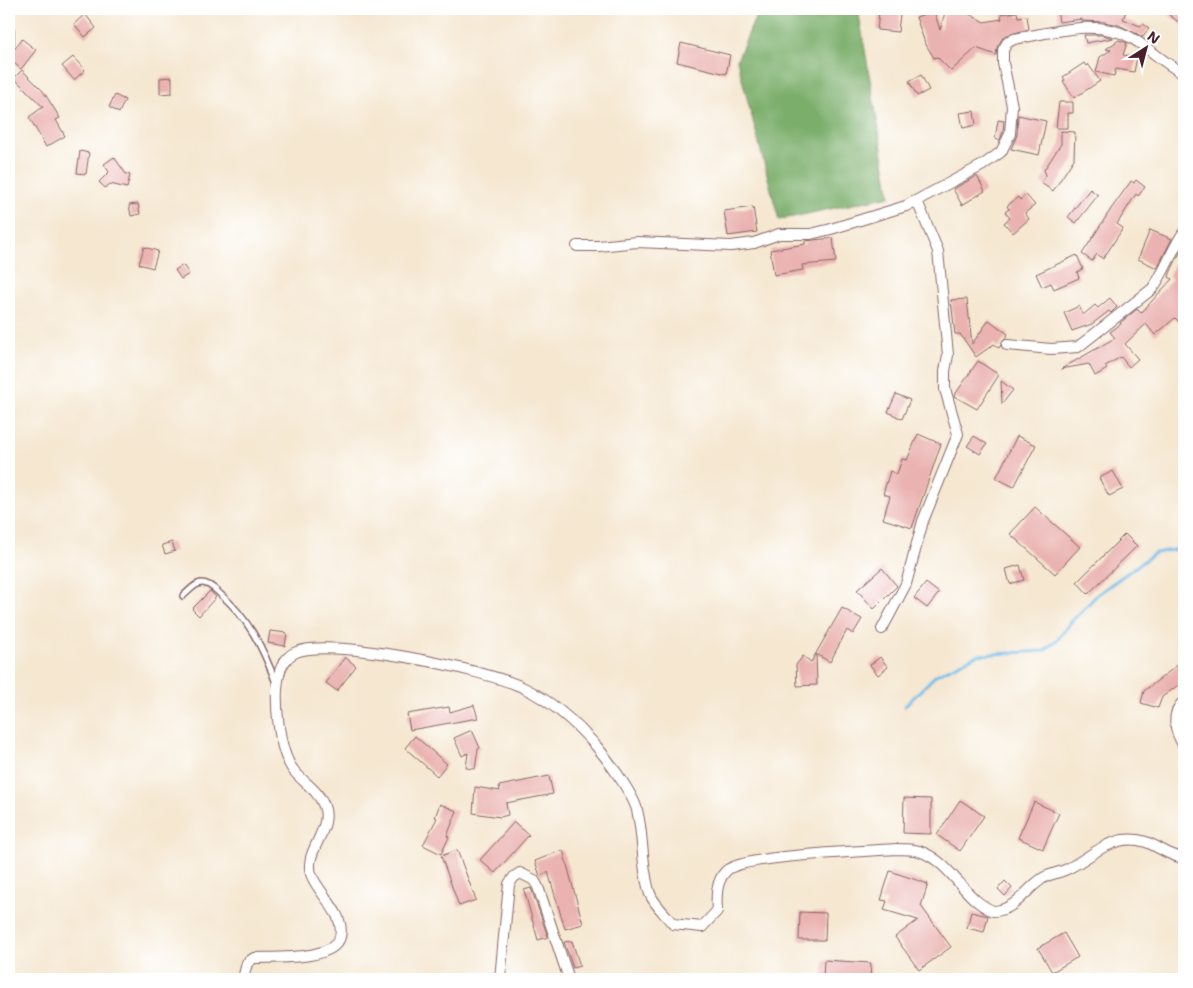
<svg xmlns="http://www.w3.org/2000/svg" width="1193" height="988" font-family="'Shantell Sans',sans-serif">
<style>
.forest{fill:#7aae6a;stroke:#62664a}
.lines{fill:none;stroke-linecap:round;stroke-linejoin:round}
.stream{stroke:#71bbea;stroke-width:3}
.building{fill:#eab2b0}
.service-casing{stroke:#866565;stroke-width:8}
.minor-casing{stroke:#866565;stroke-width:12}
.service{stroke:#fff;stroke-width:5}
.minor{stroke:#fff;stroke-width:10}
</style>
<rect width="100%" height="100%" fill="#fff"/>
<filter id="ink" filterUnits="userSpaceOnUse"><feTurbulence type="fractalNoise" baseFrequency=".02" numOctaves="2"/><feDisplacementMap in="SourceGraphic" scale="10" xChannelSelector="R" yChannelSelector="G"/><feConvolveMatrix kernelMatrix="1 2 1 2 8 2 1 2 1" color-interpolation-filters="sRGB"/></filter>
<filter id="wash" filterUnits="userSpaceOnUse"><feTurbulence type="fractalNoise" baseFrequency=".0096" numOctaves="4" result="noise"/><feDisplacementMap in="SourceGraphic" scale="20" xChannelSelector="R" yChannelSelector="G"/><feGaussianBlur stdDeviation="1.12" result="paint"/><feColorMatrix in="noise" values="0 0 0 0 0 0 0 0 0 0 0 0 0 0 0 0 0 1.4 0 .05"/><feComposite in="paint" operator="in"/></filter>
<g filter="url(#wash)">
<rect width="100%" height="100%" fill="#f5e7d0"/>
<path class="forest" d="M759,9H858L890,196L779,220L737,60Z"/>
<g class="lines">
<path class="stream" d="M905,706L936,675L977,655L1044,651L1058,639L1070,623L1098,594L1155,553L1184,548"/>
</g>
<g id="blocks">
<g class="building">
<path d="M946,9L967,13L984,22L1002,19L1001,14L1017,12L1018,17L1027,16L1029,29L1004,36L997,47L996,55L976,48L951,71L937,57L934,58L925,43L916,17L934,11L940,30Z"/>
<path d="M1057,9H1127L1123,19L1140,26L1143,24L1149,28L1143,37L1119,25L1104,22L1082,21V19L1059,22Z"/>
<path d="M1174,9H1184V26L1169,15Z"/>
<path d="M879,12L900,14L898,32L877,30Z"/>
<path d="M85,14L96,28L85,37L74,24Z"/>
<path d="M1084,35H1102L1113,38L1086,43Z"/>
<path d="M22,39L36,50L21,69L9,59V56Z"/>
<path d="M1119,40L1127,43L1123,55L1137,57L1134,72L1116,69L1114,76L1096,72L1100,57L1111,50L1106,49Z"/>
<path d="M681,43L730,55L726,74L677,62Z"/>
<path d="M73,57L85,70L74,80L62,66Z"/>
<path d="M1084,63L1086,66L1088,64L1100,81L1074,98L1063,81L1065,80L1063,77Z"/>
<path d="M22,70L43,91L60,118L56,120L65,136L46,147L29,117L43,107L14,78Z"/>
<path d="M921,75L929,90L917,96L909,81Z"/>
<path d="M172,77V93L160,94V78Z"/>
<path d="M115,95L125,100L119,113L109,107Z"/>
<path d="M1059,102H1073V113H1068V128H1056Z"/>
<path d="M974,111L976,125L963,128L960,113Z"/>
<path d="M1018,115L1046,121L1039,155L1011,149L1017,135Z"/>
<path d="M998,120L1004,121L1003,132L1000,140L995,139Z"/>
<path d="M1061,131L1075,132L1074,159L1053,191L1041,183L1046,175L1044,170L1061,144Z"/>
<path d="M80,151L89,153L86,174L77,173Z"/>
<path d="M114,157L126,174L130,175L127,188L110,184L105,188L99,182L109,172L104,164Z"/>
<path d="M977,176L985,191L962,205L953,189Z"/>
<path d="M1136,180L1145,187L1138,196L1136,194L1117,224L1123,228L1103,259L1097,254L1092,261L1082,254L1111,209L1131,181L1134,183Z"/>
<path d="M1090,189L1098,195L1076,223L1068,217Z"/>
<path d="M1026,195L1035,205L1025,213L1029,219L1013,233L1004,223L1010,218L1005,212L1009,209L1007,206L1018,197L1020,200Z"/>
<path d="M138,204L140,214L131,216L129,205Z"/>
<path d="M753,207L757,232L728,236L724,211Z"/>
<path d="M1150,230L1172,239L1157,268L1138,259Z"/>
<path d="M833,238L836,262L802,265L803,270L774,275L770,250L805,244V241Z"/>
<path d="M1184,244V327L1175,318L1155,335L1146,324L1125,344L1138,359L1129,367L1121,357L1105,366L1107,369L1095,376L1089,364L1061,369L1115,338L1110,332L1121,324L1120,323L1137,309L1141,313L1172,279L1169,277L1170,273Z"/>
<path d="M144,247L158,251L153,268L139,264Z"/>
<path d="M1077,255L1083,269L1077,272L1079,278L1054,289L1051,283L1042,287L1036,274Z"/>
<path d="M183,265L189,274L181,279L175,270Z"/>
<path d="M1110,298L1117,307L1111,313L1109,311L1092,324L1072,331L1064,313L1079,306L1083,315L1095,305L1098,308Z"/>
<path d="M967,299L972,344L989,320L1008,334L999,348L994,344L976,357L960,334H955L951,300Z"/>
<path d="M978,361L999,375L977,409L954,396Z"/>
<path d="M1001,381L1013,390L1002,404Z"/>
<path d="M896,394L910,400L902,419L888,412Z"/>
<path d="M918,434L941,444L912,528L883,519L890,496L883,494L890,471L897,474L902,459L907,460Z"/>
<path d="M974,436L987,444L980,454L967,446Z"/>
<path d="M1017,436L1036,445L1014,487L996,478Z"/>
<path d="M1113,471L1123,489L1109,496L1099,478Z"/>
<path d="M1035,507L1080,547L1055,574L1010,534Z"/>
<path d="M1125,534L1137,546L1088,594L1077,582Z"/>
<path d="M172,542L175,551L165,554L162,545Z"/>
<path d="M1020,565L1024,580L1010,584L1006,569Z"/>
<path d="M882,568L897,586L874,609L857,590Z"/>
<path d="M926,583L939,593L927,608L914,598Z"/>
<path d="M210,591L216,597L199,616L192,609Z"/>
<path d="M842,608L862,619L853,634L847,630L830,662L816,654L817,685L797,686L796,665L803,656L811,662Z"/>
<path d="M270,631L287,633L285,646L268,643Z"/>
<path d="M345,657L356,666L337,691L326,683Z"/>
<path d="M880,657L888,667L878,675L870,665Z"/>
<path d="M1184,660V681L1162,697L1158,708L1141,703L1144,691Z"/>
<path d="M474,705L478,718L410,730L407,714L449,707L450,712Z"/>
<path d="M472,730L480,748L478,749L475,769L466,768L468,753L462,756L454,738Z"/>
<path d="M415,736L447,764L437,776L405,748Z"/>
<path d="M549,776L553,794L506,803L508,815L500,817L473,813L475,787L500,791L499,786Z"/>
<path d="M904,798L931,799V834L903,833Z"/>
<path d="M960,800L984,816L960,851L937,835Z"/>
<path d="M1034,802L1059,813L1043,849L1018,838Z"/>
<path d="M440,804L457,811L447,836L449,837L441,854L423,845L437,818L435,817Z"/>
<path d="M514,822L529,835L495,873L480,860Z"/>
<path d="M457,850L476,900L459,906L441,856Z"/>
<path d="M563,850L583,924L565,929L548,872L540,876L535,861Z"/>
<path d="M890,871L928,884L921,906L951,947L919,970L895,937L918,920L884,910L887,901L881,900Z"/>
<path d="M1005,881L1012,888L1005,896L998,889Z"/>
<path d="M531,888L548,937L538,940L524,890Z"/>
<path d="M800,912L826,913L825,940H799Z"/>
<path d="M971,912L988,916L984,932L967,928Z"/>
<path d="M1064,933L1078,957L1052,972L1038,948Z"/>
<path d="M572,941L580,966L573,968L564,942Z"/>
<path d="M824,960L871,963L870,979H823Z"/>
</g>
</g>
</g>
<g filter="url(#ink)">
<use href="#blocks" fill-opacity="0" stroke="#866565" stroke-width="1"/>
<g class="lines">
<defs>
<g id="service">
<path d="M362,9L373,13L380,9"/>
<path d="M183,596C188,592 195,583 202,583C208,583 215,589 219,593C248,617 263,648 276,683"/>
</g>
<g id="minor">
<path d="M9,31V43"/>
<path d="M577,246H599L637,242L731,246L754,243L779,234H811L831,229L906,206L983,165L1001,152L1010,134L1012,106L1003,63V50L1007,43L1014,39C1052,33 1095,18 1130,37C1149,48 1164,63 1184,74"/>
<path d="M1007,345L1051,349L1078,347L1152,289C1166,271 1171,250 1184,232"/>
<path d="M882,629L906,584L923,521L958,434L945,389V371L948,355L938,251L917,201"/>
<path d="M1184,701C1170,714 1175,732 1184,746"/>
<path d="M243,979L247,963L254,958C275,957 333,961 340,937C346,914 318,894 311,874C304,850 333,830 324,806C319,791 304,783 294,771C278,751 273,695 280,671C282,664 288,656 294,653C328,636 488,670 524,688C551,701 577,724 597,747C608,760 633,794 637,810C644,837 641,867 650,894C654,904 666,915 673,924L702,927L717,911C716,897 716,881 726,871C741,855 869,851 896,849C904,849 912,849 919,851C952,862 963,899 993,911C1015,911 1026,889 1043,878C1050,874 1058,873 1065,870C1085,861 1101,844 1123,840C1153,836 1160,855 1184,858"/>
<path d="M500,979L509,884L514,877L520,873L534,880L538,887L569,979"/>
</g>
</defs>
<use href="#service" class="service-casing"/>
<use href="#minor" class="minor-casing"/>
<use href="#service" class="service"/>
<use href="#minor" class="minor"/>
</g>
</g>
<rect width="1193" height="988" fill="none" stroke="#fff" stroke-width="30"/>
<g transform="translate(1146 48) rotate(36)" stroke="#ffffff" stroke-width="4" paint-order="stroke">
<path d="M0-4L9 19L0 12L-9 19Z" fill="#4a1f2b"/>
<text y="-8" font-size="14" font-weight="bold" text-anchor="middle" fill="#4a1f2b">N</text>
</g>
</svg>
